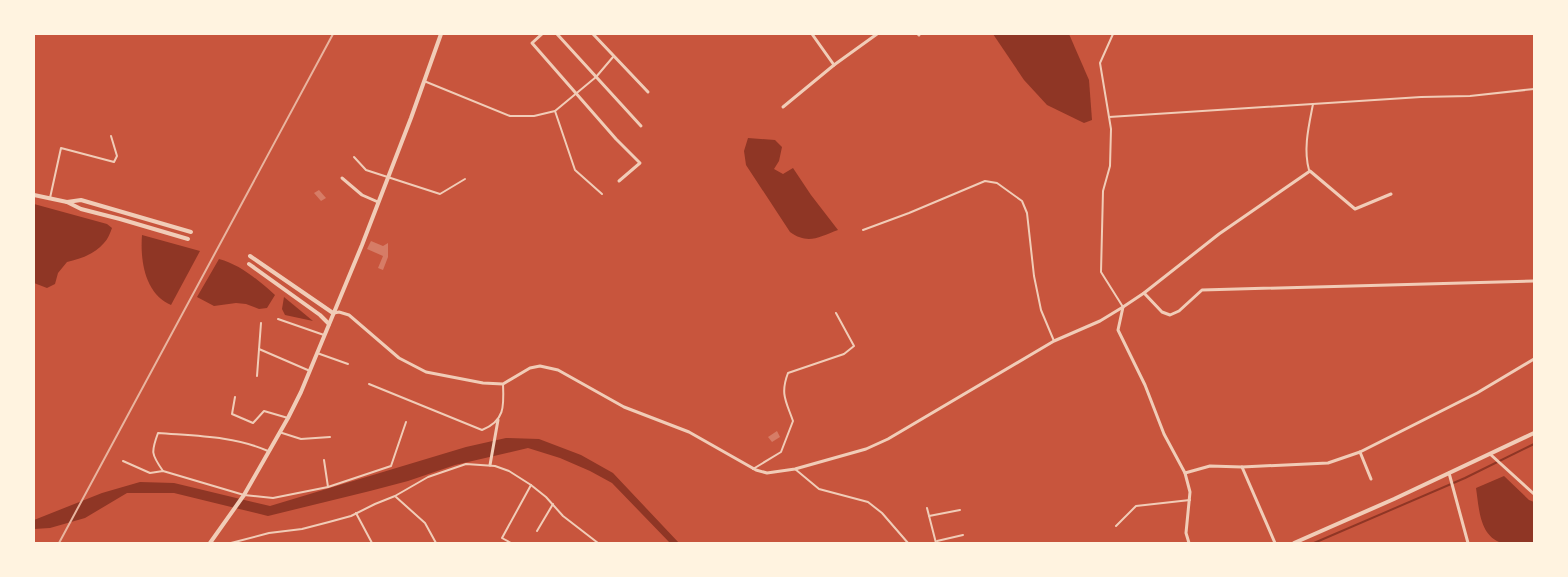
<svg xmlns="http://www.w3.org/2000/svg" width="1568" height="577" font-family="Signika,sans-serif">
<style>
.water{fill:#8f3625}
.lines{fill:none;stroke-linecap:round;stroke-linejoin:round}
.stream{stroke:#8f3625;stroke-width:2}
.building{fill:#d67c66}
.service{stroke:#f1ccb7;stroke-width:2}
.minor{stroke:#f1ccb7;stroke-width:3}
.tertiary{stroke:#f1ccb7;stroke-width:4}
.rail{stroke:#e9b49f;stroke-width:2}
</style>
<rect width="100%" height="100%" fill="#c8553d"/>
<g class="water">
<path d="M993,34H1069L1089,80L1092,120L1084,123L1047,105L1024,80Z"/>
<path d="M748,138L775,140L782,147L779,161L774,169L783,174L793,168L811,195L838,230C819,237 808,245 790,232L746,165L744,151Z"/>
<path d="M34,204L107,224L112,228C110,233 108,239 104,243C95,254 80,259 67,262L58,273L55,284L47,288L34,283Z"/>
<path d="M142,235L200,251L171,305C145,294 140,261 142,235Z"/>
<path d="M219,259C241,265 258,280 275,295L267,308L259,309L246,304L236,303L214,306L197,297Z"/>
<path d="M284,297L313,321L285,315L282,309Z"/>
<path d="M506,438L539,439L581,455L613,473L679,543H670L612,483L590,471L560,458L528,448L455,465L408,481L370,491L268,516L174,493H127L85,518L50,528L34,529V520L102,493L140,482L174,483L270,506L466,447Z"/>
<path d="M1504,476L1529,500L1534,502V543C1524,543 1511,546 1502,543C1479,536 1479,507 1476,488Z"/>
</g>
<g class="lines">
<path class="stream" d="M1314,543L1465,478L1534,444"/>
</g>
<g class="building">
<path d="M319,190L326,198L321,201L314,193Z"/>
<path d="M371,241L383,246L388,243V257L383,270L378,268L383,256L367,249Z"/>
<path d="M777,431L780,437L772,442L768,437Z"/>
</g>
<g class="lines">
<g class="service">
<path d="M1113,34L1100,63L1111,129L1110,166L1103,191L1101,272L1123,307"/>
<path d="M424,81L510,116H534L555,111L596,77L613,57"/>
<path d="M555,111L575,170L602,194"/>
<path d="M1109,117L1421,97L1470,96L1534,89"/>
<path d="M354,157L366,170L440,194L465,179"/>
<path d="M1309,170C1303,149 1309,125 1313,104"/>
<path d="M50,198L61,148L114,162L117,156L111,136"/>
<path d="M863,230L909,213L985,181L997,183L1022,201L1027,213L1034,276L1041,310L1054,341"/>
<path d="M278,319L324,335"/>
<path d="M259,349L310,371"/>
<path d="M317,353L348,364"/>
<path d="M257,376L261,323"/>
<path d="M369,384L482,430C505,421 504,406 503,384"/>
<path d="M235,397L232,414L253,423L264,411L288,418"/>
<path d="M279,432L301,439L330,437"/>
<path d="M123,461L150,473L163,471L244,495L273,498L328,487L324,460"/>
<path d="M753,469L781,452L793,421C786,401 780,394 788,373L844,354L854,346L836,313"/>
<path d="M795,469L819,489L868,502L882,513L908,543"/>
<path d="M163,471C151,454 151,452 158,433C195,436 234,436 268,451"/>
<path d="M328,487L391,466L406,422"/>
<path d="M396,497L425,523L436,543"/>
<path d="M927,508L936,543"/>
<path d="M356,513L372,543"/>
<path d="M929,516L960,510"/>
<path d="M1116,526L1136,506L1190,500"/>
<path d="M537,531L553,504"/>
<path d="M937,541L963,535"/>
<path d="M231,543L269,533L302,529L329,522L351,516L375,504L395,496L428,477L466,464L495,466L509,471L531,485L546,497L563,516L598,543"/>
<path d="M511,543L502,538L531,485"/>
</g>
<g class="minor">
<path d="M542,34L532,43L616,139L640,163L619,181"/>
<path d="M557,34L641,126"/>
<path d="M593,34L648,92"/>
<path d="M812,34L834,65"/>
<path d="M918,34L919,35"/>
<path d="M783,107L834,65L877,34"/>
<path d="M342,178L362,195L378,202"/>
<path d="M1144,293L1162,312L1170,315L1179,311L1202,290L1534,281"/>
<path d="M1123,307L1118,330L1145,385L1164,434L1185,473L1190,492L1186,533L1189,543"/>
<path d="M334,313L339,312L349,315L399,358L426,372L483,383L503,384L530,368L540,366L558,370L624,407L689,432L756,470L767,473L795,469L866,449L888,439L1054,341L1100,321L1123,307L1144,293L1219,234L1310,171L1355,209L1391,194"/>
<path d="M1360,452L1371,479"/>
<path d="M1490,454L1534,494"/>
<path d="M490,465L498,420"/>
<path d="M1242,467L1275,543"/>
<path d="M1185,473L1210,466L1242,467L1328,463L1360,452L1477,393L1534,359"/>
<path d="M1449,473L1468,543"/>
</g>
<g class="tertiary">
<path d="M34,195L67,202L81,209L120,219L188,239"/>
<path d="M67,202L81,200L191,232"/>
<path d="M250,256L333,313"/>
<path d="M249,264L320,315L329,324"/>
<path d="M210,543L244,495L288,418L301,392L362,245L411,118L441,34"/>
<path d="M1294,543L1394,499L1534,433"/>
</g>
<path class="rail" d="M59,543L333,34"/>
</g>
<rect width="1568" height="577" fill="none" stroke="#fff3e0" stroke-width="70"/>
</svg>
